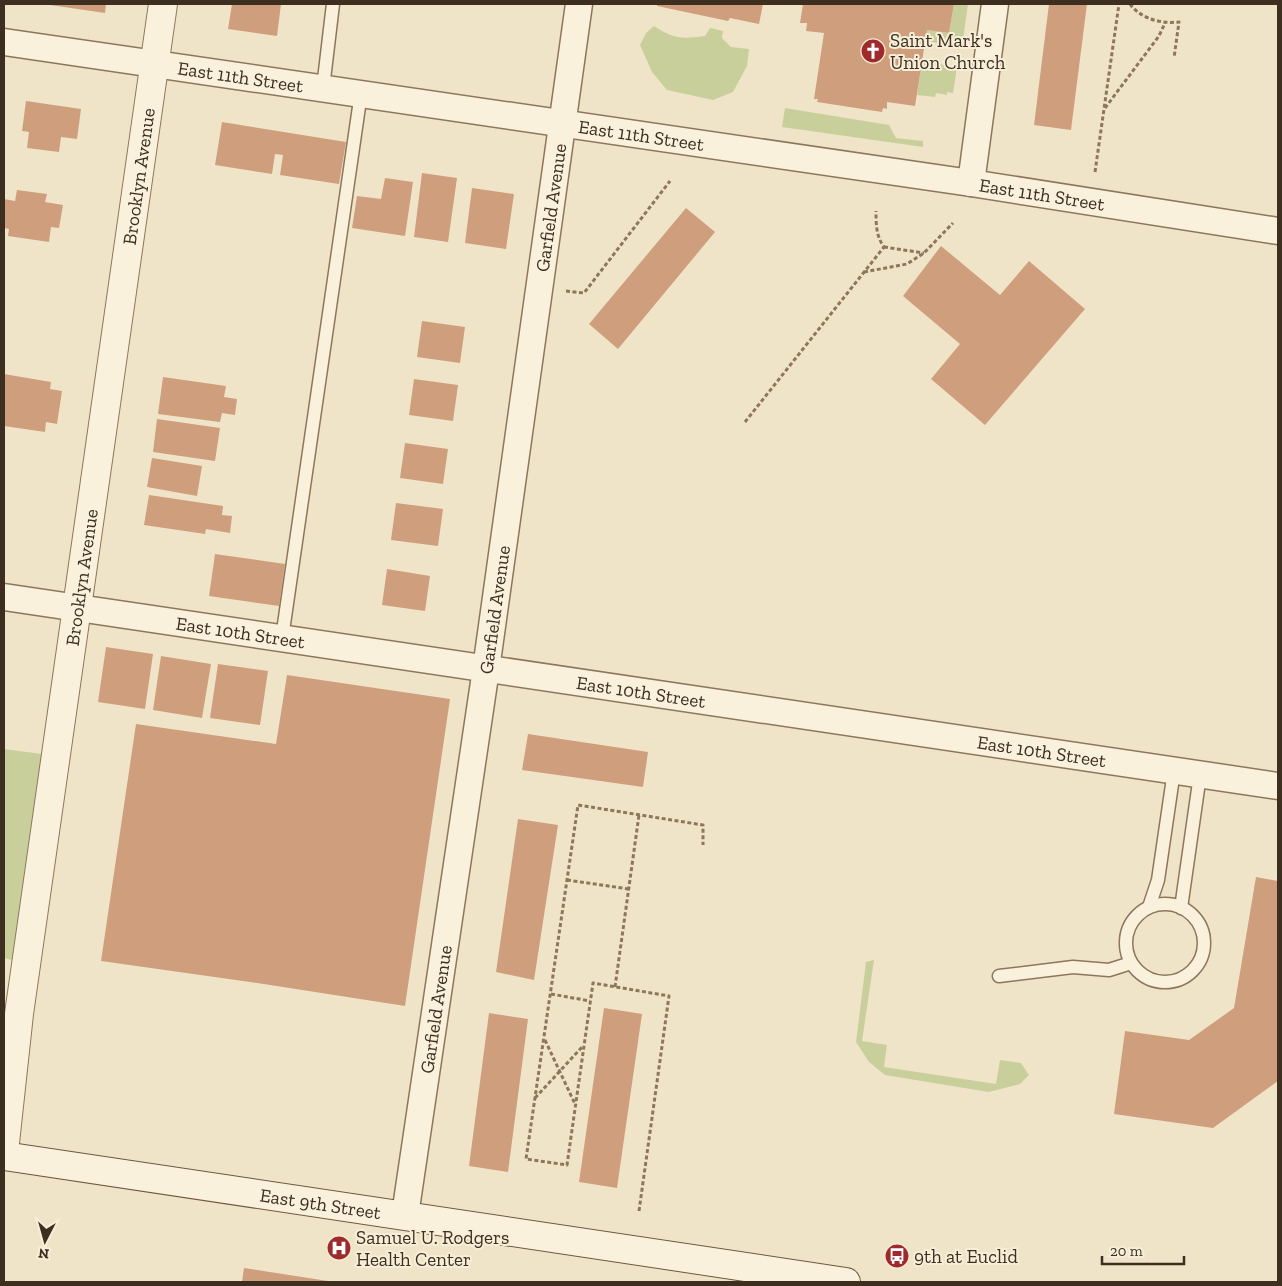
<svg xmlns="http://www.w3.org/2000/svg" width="1282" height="1286" font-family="'Zilla Slab',serif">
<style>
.green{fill:#c9cf9b}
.building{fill:#cf9f7d}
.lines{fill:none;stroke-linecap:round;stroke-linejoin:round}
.service-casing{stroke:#8d765c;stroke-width:15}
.minor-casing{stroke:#8d765c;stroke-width:29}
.tertiary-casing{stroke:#8d765c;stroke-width:30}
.secondary-casing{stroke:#6f573f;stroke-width:30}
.path{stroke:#8d765c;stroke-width:3;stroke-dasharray:4 2.5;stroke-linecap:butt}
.service{stroke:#faf1dc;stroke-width:12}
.minor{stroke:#faf1dc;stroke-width:26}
.tertiary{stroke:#faf1dc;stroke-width:28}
.secondary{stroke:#faf1dc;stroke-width:28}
.labels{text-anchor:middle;stroke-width:4;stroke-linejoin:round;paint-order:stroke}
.poi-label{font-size:19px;fill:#3d2e20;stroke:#f7eed8;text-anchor:start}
.street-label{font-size:19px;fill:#3d2e20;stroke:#f7eed8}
</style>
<rect width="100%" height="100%" fill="#f0e4c8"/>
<g class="green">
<path d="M954,4H968L962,47L925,41L927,30L949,33Z"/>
<path d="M654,26C674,39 681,39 705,36L710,28L723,31L722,38L731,47L749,49L747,66L733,92L713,100L667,90L652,72L640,45L646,33Z"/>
<path d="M922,61L957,67L953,93L947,92V95L936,93L935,97L917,95Z"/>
<path d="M785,108L889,125L896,138L923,141V147L782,127Z"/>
<path d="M4,749L42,754L12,960L4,958Z"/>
<path d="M874,960L862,1041L887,1045L884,1067L996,1084L1000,1060L1021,1063L1029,1075L1020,1084L989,1092L885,1075L869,1062L856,1042L866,962Z"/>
</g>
<g class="building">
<path d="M50,4H106L105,13L50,5Z"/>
<path d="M232,4H281L277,36L228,29Z"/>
<path d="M657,4H763L759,24L730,18L728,21L657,6Z"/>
<path d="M803,4H954L949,33L927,30L915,106L887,102V109L883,108L882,112L817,102L818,99H814L824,33L806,31L807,23H800Z"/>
<path d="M1049,4H1087L1071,130L1034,125Z"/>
<path d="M26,101L81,109L77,139L61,137L59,152L27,148L29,132L22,131Z"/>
<path d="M222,122L346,142L339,184L280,175L283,155L275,154L272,174L215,165Z"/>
<path d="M422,173L457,178L448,242L414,237Z"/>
<path d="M385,178L413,182L405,236L352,228L357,196L381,199Z"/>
<path d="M472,188L514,194L506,249L465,243Z"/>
<path d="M17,190L47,194L45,202L63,205L59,228L51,227L49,242L8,236L9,229L4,228V199L15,201Z"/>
<path d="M686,208L715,232L618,349L589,324Z"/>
<path d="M941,246L1000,295L1029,261L1085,309L985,425L931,379L960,344L903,296Z"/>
<path d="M422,321L465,327L460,363L417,357Z"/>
<path d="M4,374L51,382L50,389L62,391L57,424L46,422L45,432L4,426Z"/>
<path d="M163,377L226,386L224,397L237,399L235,415L222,413L220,422L158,414Z"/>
<path d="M414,379L458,385L453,421L409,415Z"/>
<path d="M157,419L220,428L215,461L153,452Z"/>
<path d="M405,443L448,449L443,484L400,478Z"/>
<path d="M152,458L202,466L197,496L147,487Z"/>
<path d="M149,495L223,506L222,515L232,516L230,533L206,529L205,534L144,525Z"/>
<path d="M396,503L443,509L438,546L391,540Z"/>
<path d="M215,554L285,564L279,606L209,596Z"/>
<path d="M387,569L430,576L425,611L382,605Z"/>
<path d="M106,647L153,654L145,709L98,702Z"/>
<path d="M161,656L211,664L202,718L153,710Z"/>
<path d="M218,664L268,671L260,725L210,718Z"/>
<path d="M287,675L450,699L405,1006L250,982L101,961L136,724L276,744Z"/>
<path d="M528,734L648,752L643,787L522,770Z"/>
<path d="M518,819L558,825L534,980L496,972Z"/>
<path d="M1256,877L1278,881V1081L1213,1128L1114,1114L1125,1031L1189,1040L1234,1008Z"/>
<path d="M604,1008L642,1014L617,1188L579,1182Z"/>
<path d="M489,1013L528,1019L508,1172L469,1166Z"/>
<path d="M244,1268L328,1281V1282H242Z"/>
</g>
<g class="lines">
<defs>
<g id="service">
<path d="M323,88L333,4"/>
<path d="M282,638L361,93"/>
<circle cx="1165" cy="943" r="39"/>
<path d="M1149,907L1158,880L1174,771"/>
<path d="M1181,908L1200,775"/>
<path d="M999,976L1073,967L1109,970L1131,963"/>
</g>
<g id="minor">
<path id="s1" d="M4,42L971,183L1278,231"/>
<path d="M971,183L995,4"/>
<path id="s2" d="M4,597L1278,786"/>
<path id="s3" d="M405,1215L486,669L579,4"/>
</g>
<g id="tertiary">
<path id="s4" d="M4,1152L19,1014L163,4"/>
</g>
<g id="secondary">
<path id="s5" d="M4,1156L846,1282"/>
</g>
</defs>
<use href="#service" class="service-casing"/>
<use href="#minor" class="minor-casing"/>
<use href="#tertiary" class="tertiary-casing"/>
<use href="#secondary" class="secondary-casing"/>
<g class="path">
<path d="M1130,4C1141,19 1161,24 1179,22L1174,58"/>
<path d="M1105,108L1159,36L1165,23"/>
<path d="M1095,172L1119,4"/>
<path d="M884,247L924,253"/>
<path d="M864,272L907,264L924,253L953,223"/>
<path d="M566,291L584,293L670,181"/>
<path d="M745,422L884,247C876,236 876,224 876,211"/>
<path d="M567,880L629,889"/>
<path d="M615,987L639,815"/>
<path d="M551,994L590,1001"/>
<path d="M545,1040L575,1104"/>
<path d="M535,1098L583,1046"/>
<path d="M639,1211L669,996L593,983L567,1165L526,1159L578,805L703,825V845"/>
</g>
<use href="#service" class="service"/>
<use href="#minor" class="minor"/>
<use href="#tertiary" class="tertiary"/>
<use href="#secondary" class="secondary"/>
</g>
<defs>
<symbol id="church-disc" viewBox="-11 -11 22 22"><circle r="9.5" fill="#9e2a2b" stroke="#f7eed8"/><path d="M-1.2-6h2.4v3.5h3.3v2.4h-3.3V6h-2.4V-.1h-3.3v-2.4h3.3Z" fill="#fff"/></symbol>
<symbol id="hospital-disc" viewBox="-11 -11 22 22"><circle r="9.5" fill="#9e2a2b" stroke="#f7eed8"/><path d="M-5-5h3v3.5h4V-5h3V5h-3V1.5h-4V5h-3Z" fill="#fff"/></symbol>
<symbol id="bus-disc" viewBox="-11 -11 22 22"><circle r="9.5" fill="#9e2a2b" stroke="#f7eed8"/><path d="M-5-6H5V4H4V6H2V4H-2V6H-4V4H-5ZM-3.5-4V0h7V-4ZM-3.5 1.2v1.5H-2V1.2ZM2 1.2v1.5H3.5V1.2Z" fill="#fff"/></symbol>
</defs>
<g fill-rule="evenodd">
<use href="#church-disc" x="859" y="37" width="28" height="28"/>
<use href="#hospital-disc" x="325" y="1234" width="28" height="28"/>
<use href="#bus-disc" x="883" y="1242" width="28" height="28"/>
</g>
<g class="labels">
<g class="poi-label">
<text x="890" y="47">Saint Mark's<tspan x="890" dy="22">Union Church</tspan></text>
<text x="356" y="1244">Samuel U. Rodgers<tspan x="356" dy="22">Health Center</tspan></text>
<text x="914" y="1263">9th at Euclid</text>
</g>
<g class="street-label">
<text dy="7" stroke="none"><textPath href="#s1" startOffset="239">East 11th Street</textPath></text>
<text dy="7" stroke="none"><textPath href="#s1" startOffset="644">East 11th Street</textPath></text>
<text dy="7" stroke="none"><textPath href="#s4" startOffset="985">Brooklyn Avenue</textPath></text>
<text dy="7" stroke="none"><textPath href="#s1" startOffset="1049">East 11th Street</textPath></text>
<text dy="7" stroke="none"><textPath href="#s3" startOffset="1018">Garfield Avenue</textPath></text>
<text dy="7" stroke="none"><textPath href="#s4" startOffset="580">Brooklyn Avenue</textPath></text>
<text dy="7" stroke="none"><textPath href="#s3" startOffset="612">Garfield Avenue</textPath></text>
<text dy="7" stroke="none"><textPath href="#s2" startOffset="239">East 10th Street</textPath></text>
<text dy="7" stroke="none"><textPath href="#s2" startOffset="644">East 10th Street</textPath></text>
<text dy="7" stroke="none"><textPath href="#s2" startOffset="1049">East 10th Street</textPath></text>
<text dy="7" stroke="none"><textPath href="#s3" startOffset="208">Garfield Avenue</textPath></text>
<text dy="7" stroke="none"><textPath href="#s5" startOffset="320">East 9th Street</textPath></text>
</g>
</g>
<rect width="1282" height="1286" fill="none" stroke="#3d2e20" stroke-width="10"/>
<g transform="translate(45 1241) rotate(186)" stroke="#f7eed8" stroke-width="4" paint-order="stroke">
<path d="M0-4L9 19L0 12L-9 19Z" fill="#3d2e20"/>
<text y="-8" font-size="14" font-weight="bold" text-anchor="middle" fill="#3d2e20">N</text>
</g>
<path d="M1102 1256v8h82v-8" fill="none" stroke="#3d2e20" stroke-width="2.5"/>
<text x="1110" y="1256" font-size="15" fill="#3d2e20" stroke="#f7eed8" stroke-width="4" paint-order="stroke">20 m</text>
</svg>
